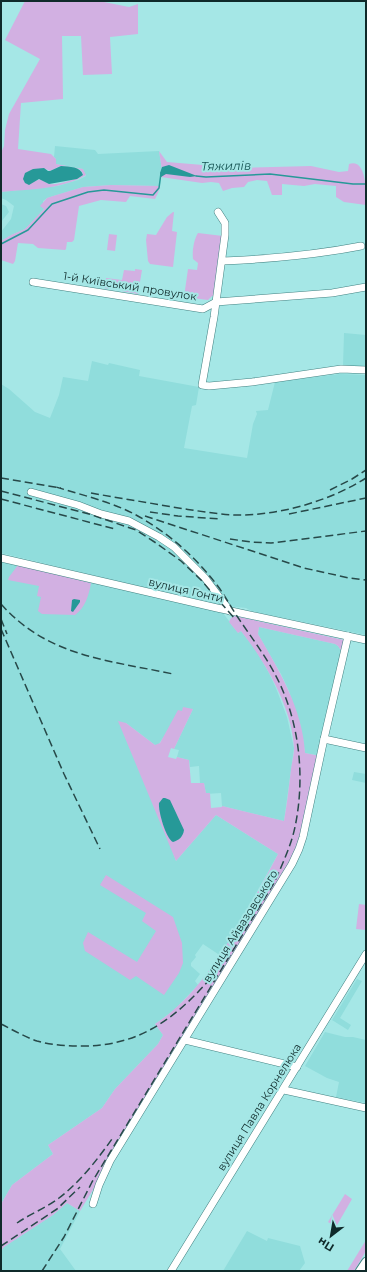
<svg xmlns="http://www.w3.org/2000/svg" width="367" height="1272" font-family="Montserrat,sans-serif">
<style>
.built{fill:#90dddc}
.green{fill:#d2b0e2;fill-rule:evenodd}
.water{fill:#269998}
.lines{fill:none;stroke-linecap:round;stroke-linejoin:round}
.stream{stroke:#269998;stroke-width:1.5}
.minor-casing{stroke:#428282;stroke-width:8}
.major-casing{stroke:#428282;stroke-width:10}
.minor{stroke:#fff;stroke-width:7}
.major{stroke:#fff;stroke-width:8}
.rail{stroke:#274949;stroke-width:1.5;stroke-dasharray:8 4;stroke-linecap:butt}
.labels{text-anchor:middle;stroke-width:4;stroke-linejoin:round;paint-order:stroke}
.street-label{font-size:11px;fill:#0f2a2a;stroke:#a5e7e6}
.water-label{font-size:12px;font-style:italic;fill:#145251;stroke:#a5e7e6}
</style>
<rect width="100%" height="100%" fill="#a5e7e6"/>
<g class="built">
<path d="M55,146L95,150L98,154L159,151L162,170L160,173L161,177L160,186L111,185L83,187L47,198L43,201L44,209L25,229L11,235L1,241V232L11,219L14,206L6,200L1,198V192L58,186L78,180L86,176L83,169L56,164V159L54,157Z"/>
<path d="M1,204L6,206L9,212L1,222Z"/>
<path d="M344,333L366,335V367L343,366Z"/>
<path d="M92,361L108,365L109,363L140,370L139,376L199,387L196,405L192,406L184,448L247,458L253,424L257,414L256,411L268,410L275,382L340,374L366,375V635L251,611L246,608L217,605L1,553V384L9,389L35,412L50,418L59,395L63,377L88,381Z"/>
<path d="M1,558L220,609L238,633L241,631L255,649L269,673L276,688L287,717L294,748L284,821L222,806L221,793L206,794L204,783H200L199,766L190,767L189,760L177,757L179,750L174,749L193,709L182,711L158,745H155L126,723L176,861L216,815L278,854L221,956L203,944L195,955L196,957L191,963V966L200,974L195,981L198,985L174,1010L155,1024L163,1035L158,1044L115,1089L102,1108L48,1145L53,1154L12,1185L1,1204Z"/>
<path d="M259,627L335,644L338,646L342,652L317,755L305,753L303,739L300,724L289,691L281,674L258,634Z"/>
<path d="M354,772L366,774V783L352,780Z"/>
<path d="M357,979L362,981L340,1018L351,1025L348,1030L332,1020Z"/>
<path d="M325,1032L345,1037H353L366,1040V1103L336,1097L339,1082L327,1078L305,1066Z"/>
<path d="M67,1203L80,1211L60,1249L76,1271H1V1251L4,1247L53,1215Z"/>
<path d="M247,1231L267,1241L268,1238L300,1246L305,1263L299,1271H223Z"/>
</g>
<g class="green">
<path d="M25,1H103L104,2L129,7L138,4V34L110,37L112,74L83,75L81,36H62L63,99L21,103L18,149L51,154L56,159V164L83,169L86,175C60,190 29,189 1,192V153L4,146L5,130L9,114L40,59L5,40ZM61,166C70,167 80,166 83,174C76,180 59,185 49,184C47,183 43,180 41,179L35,181L46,169L50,171Z"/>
<path d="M159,151L167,162L203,165L205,169L221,171L235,168L311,166L339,172L348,171L349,164C367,158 366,192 366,205L344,202L336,197V186L315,184L304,186L282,184V195H272L267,181L257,180L248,182L244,187L232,188L223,191L219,183L211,182L202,183L161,177L160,173L162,170Z"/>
<path d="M111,185L160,186L158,193L155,199L130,196L126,202L101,200L79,206L74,240L72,242H67L66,249L65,250L38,248L33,244L18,243L15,261L13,264L1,260V241L11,235L25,229L44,209L40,206L47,198L53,196L83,187Z"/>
<path d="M173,212H174L172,231L177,232L173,267L150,264L148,261L146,240L147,234L156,235L167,217Z"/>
<path d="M198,233L223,236L215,296H212L208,300L184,297L188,269L197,270L198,263L193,259C192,251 194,239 198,233Z"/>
<path d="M109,234L117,235L115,251L107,250Z"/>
<path d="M135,269L142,270L138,294L122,291V289L109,287L108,289L105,288L106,278L122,280L124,270L135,271Z"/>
<path d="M18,565L91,583C89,595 85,608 75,615L42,614L38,611L41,597L37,596L39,586L8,580L9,577Z"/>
<path d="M235,616L344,640L342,652L338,646L335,644L259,627L258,634C279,670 303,710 305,753L320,756L299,849L185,1040L80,1211L67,1203L53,1215L4,1247L1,1251V1204L12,1185L53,1154L48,1145L102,1108L115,1089L158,1044L163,1035L155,1024C195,998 220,956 244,916C256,895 267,875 278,854L216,815L176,861L118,721L126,723L155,745L160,743L178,710L182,711L183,707L193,709L174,749L171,748L168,757L176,759L177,757L189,760L191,783H204L206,793H210L211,808L222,807V806L284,821C287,804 289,786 291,769C292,762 294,755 294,748C292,707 265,662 241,631L238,633L229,622L231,618Z"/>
<path d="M106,875L173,917L182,943L183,963L179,973L164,995L136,976L130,980L85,951L83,943L88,932L137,962L156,931L142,921L146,913L100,885Z"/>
<path d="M359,904L366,905V930L356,929Z"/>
<path d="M345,1194L352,1199L336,1227L328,1222Z"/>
<path d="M366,1240V1251L354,1271H347Z"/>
</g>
<g class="water">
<path d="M169,165L197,176L190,177L166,174L161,177L160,173L162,167Z"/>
<path d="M61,166C70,167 80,166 83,175L77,179L49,184L39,179L29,185L25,183L23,179L25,173L33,169L44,168L48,171H50Z"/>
<path d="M74,599L80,600V602L73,612L71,611L72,600Z"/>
<path d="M163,798H165L170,800L184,830C183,837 179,840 173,842C166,839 158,811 159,803Z"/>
</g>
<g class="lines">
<g class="stream">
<path d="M196,176L206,177L270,174L353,184H366"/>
<path d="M1,244L28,230L52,204L88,192L104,190L153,195L159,188L161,173"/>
</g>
<defs>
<g id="minor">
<path d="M218,212L225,223V235L214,317L202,385L209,386L252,382L341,369L366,370"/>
<path d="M223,261C269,259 315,255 361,246"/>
<path d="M33,282L203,309L216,302L332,293L366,287"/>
<path d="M31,492L78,505L101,514L129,521L159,537L174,547L205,578L230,611"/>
<path d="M1,558L217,608L366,640"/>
<path d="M324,739L366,748"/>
<path d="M185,1040L297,1067"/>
<path d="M284,1090L366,1108"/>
<path d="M93,1204L99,1185L110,1161L292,864L299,849L303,837L324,739L348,636"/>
<path d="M171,1271L366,954"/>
</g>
<path id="major" d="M360,1271L366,1262"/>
</defs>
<use href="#minor" class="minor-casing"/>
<use href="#major" class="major-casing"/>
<use href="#minor" class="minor"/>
<use href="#major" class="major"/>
<g class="rail">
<path d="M1,478L61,488"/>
<path d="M330,490L352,479L366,470"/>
<path d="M1,491L89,514L136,530L156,543L181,561L201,580L235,619"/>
<path d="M91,493C118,498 145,502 172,507C193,510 214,514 235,515C278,516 330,501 366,478"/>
<path d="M1,499L115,529"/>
<path d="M150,512L178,516L220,519"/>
<path d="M289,514L366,498"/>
<path d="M145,516L304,568L349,578L366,580"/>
<path d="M230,539L251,542L271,543L366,531"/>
<path d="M1,604C48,657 108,660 173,674"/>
<path d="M1,619L7,634"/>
<path d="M1,629L64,774L100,849"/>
<path d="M1,1024C13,1030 25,1037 37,1041C51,1045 66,1046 80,1046C140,1047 178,1017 215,973"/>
<path d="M17,1223C30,1214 46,1208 59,1198C80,1182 97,1160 112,1139"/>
<path d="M1,1246L57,1209L80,1187"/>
<path d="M42,1271L64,1237L92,1182L274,883C282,865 291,846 295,827C305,779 300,726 279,682C267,657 250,636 235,613C229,604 224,594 217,585C197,559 172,536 143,519C117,503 85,496 56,487"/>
</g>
</g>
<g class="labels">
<g class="street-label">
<text transform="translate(130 286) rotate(9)" y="4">1-й Київський провулок</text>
<text transform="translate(186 590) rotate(13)" y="4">вулиця Гонти</text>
<text transform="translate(240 926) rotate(-58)" y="4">вулиця Айвазовського</text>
<text transform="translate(259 1107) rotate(-58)" y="4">вулиця Павла Корнелюка</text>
</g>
<g class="water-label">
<text transform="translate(226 166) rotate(-1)" y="4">Тяжилів</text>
</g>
</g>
<rect width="367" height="1272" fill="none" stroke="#0f2a2a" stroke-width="4"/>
<g transform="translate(331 1236) rotate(211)" stroke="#a5e7e6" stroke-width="3" paint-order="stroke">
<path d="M0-3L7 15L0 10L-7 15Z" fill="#0f2a2a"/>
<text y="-6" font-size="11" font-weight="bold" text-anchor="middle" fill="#0f2a2a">Пн</text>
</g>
</svg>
